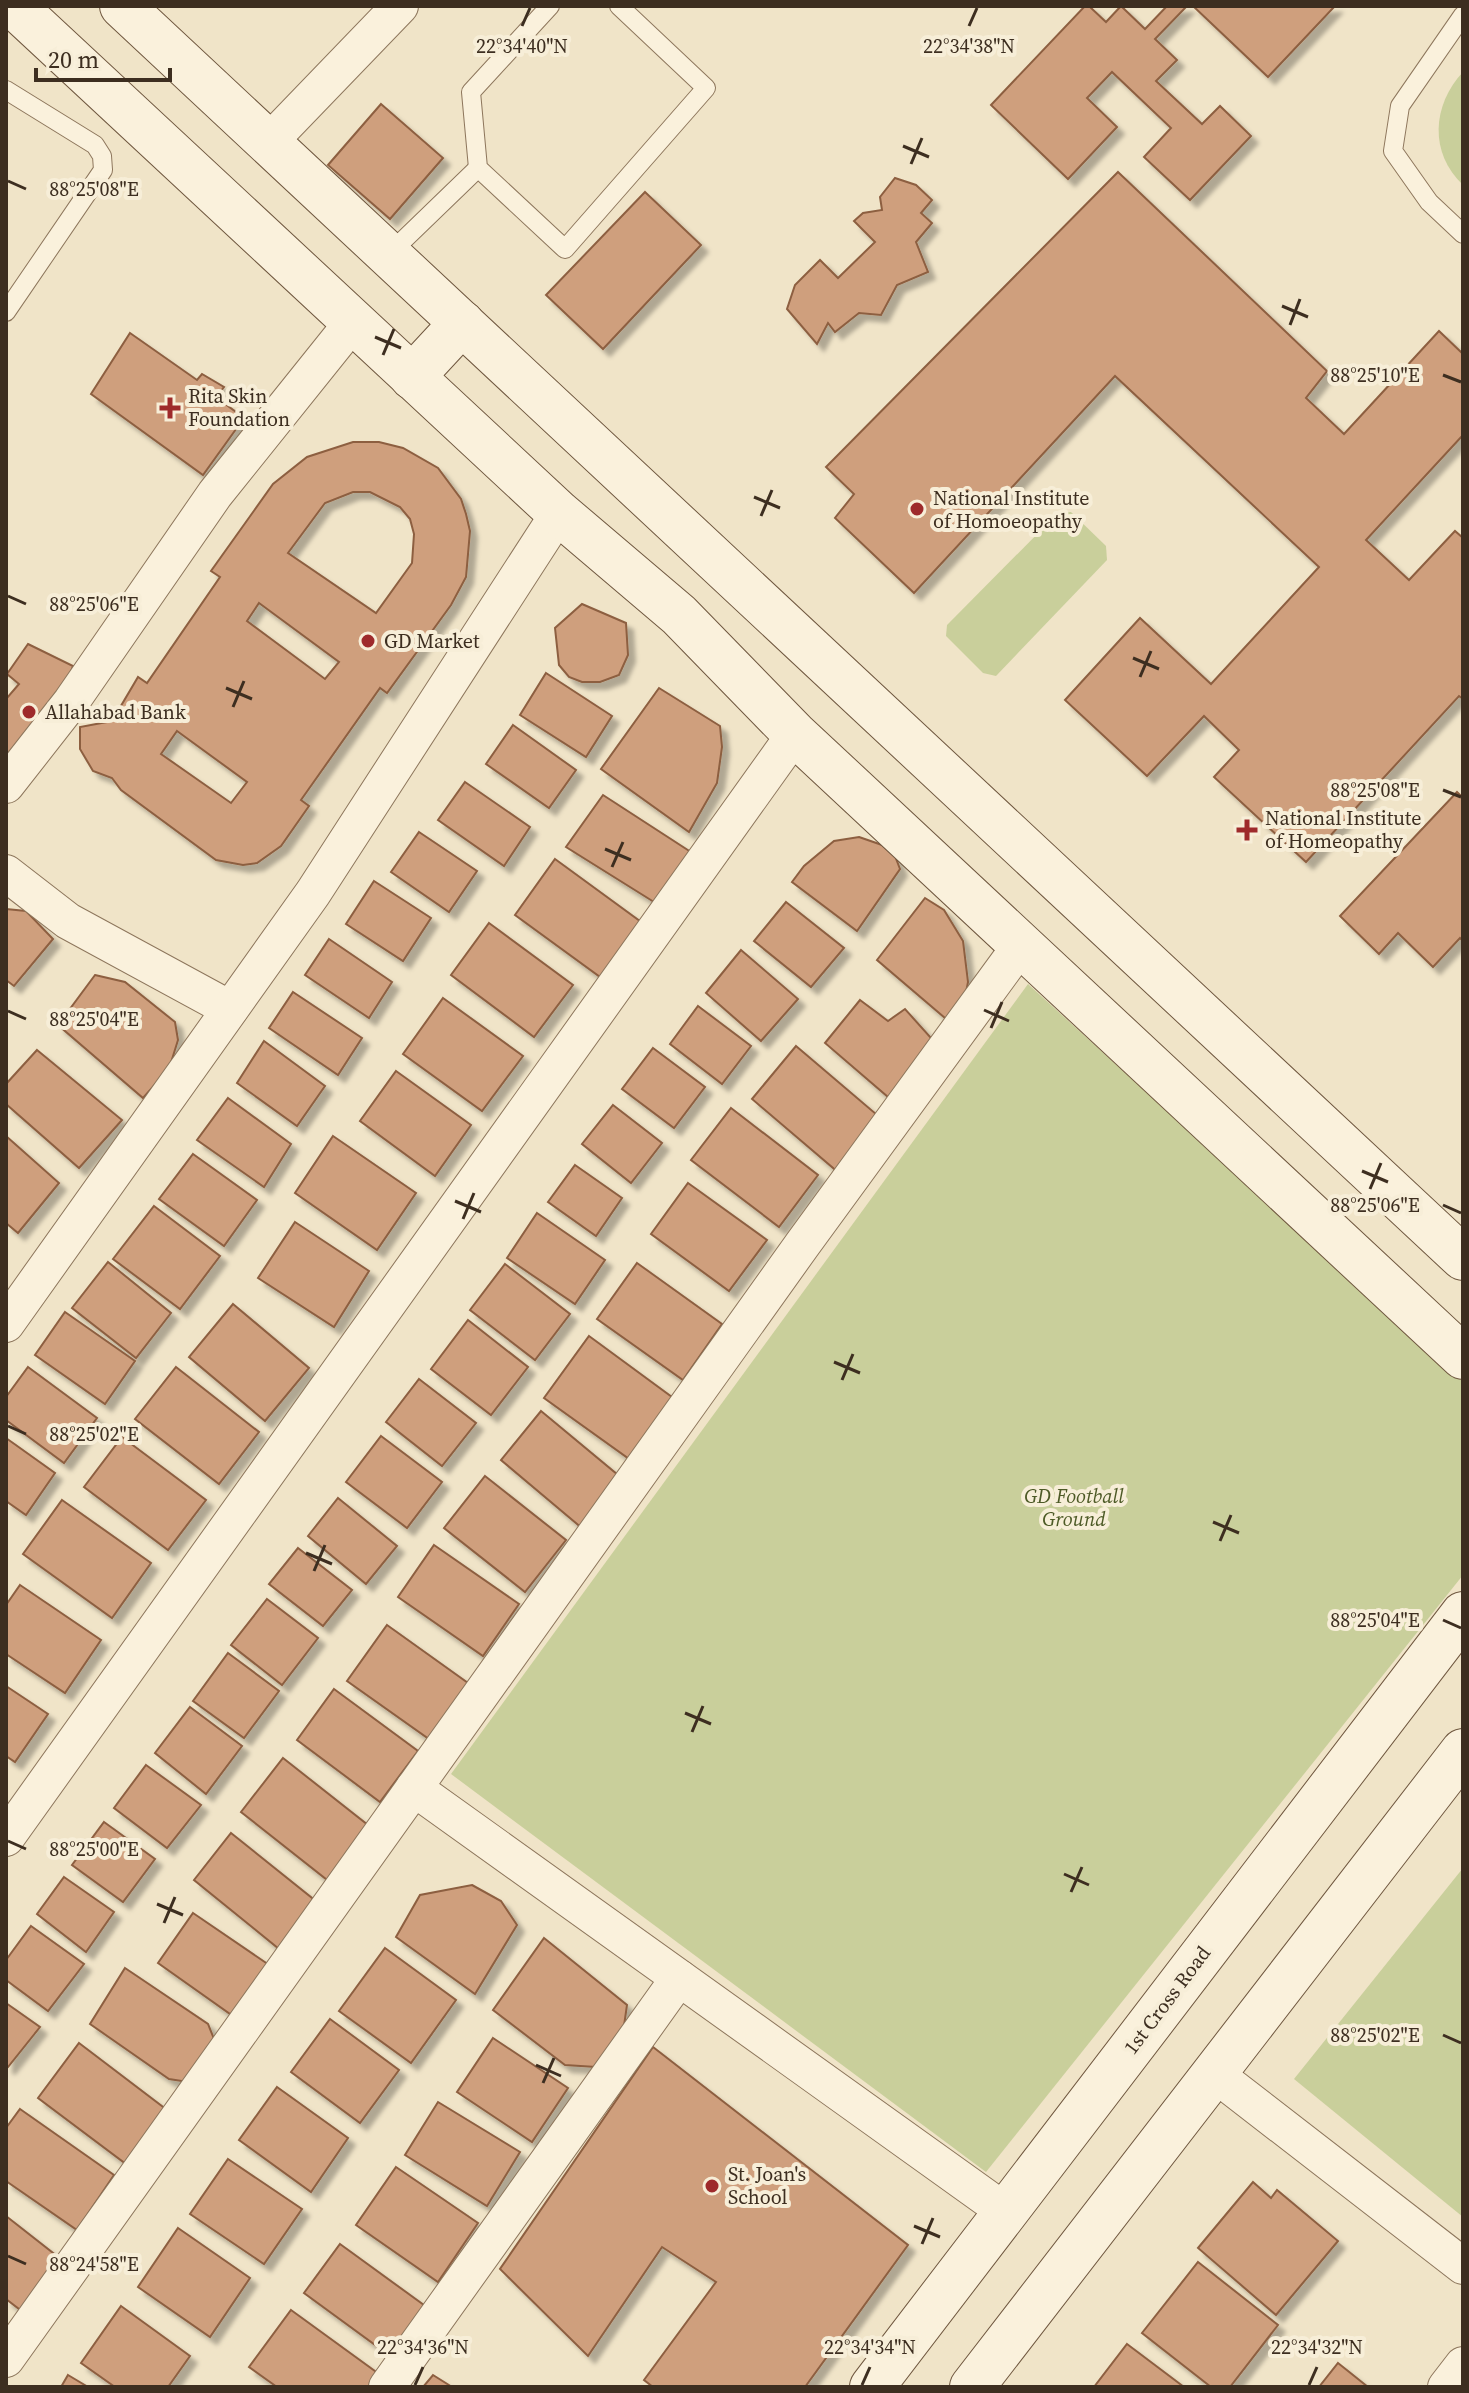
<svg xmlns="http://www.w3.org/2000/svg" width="1469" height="2393" font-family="'Source Serif 4',serif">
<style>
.green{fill:#c9cf9b}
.building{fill:#cf9f7d;stroke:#8d5f41;stroke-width:2;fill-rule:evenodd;filter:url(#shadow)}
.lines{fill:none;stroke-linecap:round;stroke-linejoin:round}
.lane-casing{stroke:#8d765c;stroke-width:20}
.street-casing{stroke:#8d765c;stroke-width:38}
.secondary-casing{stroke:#6f573f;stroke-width:46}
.lane{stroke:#faf1dc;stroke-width:18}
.street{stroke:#faf1dc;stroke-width:36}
.secondary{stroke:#faf1dc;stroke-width:44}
.ticks{fill:none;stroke:#3d2e20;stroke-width:3}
.poi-dot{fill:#9e2a2b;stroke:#f7eed8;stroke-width:3}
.labels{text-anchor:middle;stroke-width:8;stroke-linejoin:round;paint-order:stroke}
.poi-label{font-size:20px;fill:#3d2e20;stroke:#f7eed8;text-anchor:start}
.park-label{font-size:20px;font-style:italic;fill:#4d5a26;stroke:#f7eed8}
.street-label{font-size:20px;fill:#3d2e20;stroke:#f7eed8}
.ticks-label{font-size:20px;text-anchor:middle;fill:#3d2e20;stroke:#f7eed8;stroke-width:8;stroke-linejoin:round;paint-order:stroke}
</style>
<defs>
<filter id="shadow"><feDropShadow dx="7" dy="7" stdDeviation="2" flood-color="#0004"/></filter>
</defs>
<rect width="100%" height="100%" fill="#f0e4c8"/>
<g class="green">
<path d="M1463,72V185C1429,153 1432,105 1463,72Z"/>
<path d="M1071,512L1106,546L1107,560L996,676L983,673L946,636L947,625L1058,513Z"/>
<path d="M1028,984L1463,1382V1575L986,2172L451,1774Z"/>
<path d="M1463,1868V2217L1294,2079Z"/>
</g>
<g class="building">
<path d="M1085,6H1089L1106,22L1121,6L1145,29L1167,6H1187L1155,39L1177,60L1156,81L1202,124L1220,106L1251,136L1190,200L1144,157L1171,128L1112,72L1087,98L1117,127L1068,179L991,105Z"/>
<path d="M1193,6H1335L1268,77Z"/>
<path d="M381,104L443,158L390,219L328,165Z"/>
<path d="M1118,172L1327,371L1306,398L1344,434L1439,331L1463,354V435L1366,540L1409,580L1455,531L1463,538V699L1459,696L1306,862L1214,777L1239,750L1204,716L1147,776L1065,700L1140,618L1211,684L1319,567L1115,376L914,593L835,518L854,494L826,467Z"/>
<path d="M895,178L916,185L932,200L921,213L932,223L916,242L928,272L897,285L881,315L859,313L835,332L828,323L817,344L787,309L795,285L820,260L838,278L875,242L854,221L863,213L882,210L880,197Z"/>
<path d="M645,192L701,245L603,349L546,295Z"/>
<path d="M130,333L197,380L202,374L224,387L216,397L244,418L203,475L91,394Z"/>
<path d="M353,442H379L403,448L438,468L461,499L466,514L470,531L466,577L451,605L387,693L380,688L301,800L309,806L281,846L257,863L243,865L216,860L121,790L112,778L93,771L80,749V727L112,721L138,677L147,683L220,577L211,571L273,484L307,457ZM353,492H370L400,507L410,519L414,534L412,563L376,613L288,553L325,503ZM259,603L339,662L325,679L247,621ZM177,731L247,782L231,803L161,754Z"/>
<path d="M582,604L626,623L628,655L619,675L600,682H582L569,677L559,665L555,628Z"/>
<path d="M28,644L73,666L61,700L6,784V699L19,684L7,674Z"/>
<path d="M546,673L612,716L586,757L520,715Z"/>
<path d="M659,688L720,726L722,747L717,783L689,832L601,769Z"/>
<path d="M513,725L576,770L549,808L486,764Z"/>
<path d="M465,782L530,827L504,866L438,820Z"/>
<path d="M1457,792L1463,798V941L1460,938L1433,967L1398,933L1379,954L1340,916Z"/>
<path d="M603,795L697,856L662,907L566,847Z"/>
<path d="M419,832L477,871L449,912L391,872Z"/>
<path d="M859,837L882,845L895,856L900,869L857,931L792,882L804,866L834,841Z"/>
<path d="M555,859L648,927L607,982L515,915Z"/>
<path d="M374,881L431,918L403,961L346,924Z"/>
<path d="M925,898L944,910L963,941L968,982L964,1003L952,1024L877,960Z"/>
<path d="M786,902L844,948L811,987L754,941Z"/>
<path d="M6,909L26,911L53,939L14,986L6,980Z"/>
<path d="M489,923L573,985L534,1037L451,975Z"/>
<path d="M329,939L392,982L369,1018L305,975Z"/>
<path d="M741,950L798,999L761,1041L706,993Z"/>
<path d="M95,975L125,982L175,1022L178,1040L169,1069L143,1098L58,1025Z"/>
<path d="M293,992L362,1038L338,1075L269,1028Z"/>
<path d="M443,998L523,1056L482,1111L403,1054Z"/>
<path d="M860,1000L888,1021L905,1009L940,1048L895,1103L825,1043Z"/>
<path d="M698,1006L751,1046L722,1084L670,1044Z"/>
<path d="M264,1041L325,1086L297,1126L237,1083Z"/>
<path d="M796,1046L883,1120L839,1173L752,1099Z"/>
<path d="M653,1048L705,1087L674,1128L622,1089Z"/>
<path d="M37,1050L122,1120L79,1168L6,1104V1084Z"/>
<path d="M396,1071L471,1125L435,1176L360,1121Z"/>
<path d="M228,1098L291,1144L264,1187L197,1140Z"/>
<path d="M613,1105L662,1143L631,1183L582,1144Z"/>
<path d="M731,1108L818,1175L779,1227L691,1160Z"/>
<path d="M6,1136L59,1183L18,1233L6,1223Z"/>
<path d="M333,1136L416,1193L377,1250L295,1193Z"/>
<path d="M193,1154L257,1200L224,1246L159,1199Z"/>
<path d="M575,1165L622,1198L596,1236L548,1202Z"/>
<path d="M688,1183L767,1240L729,1291L651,1234Z"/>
<path d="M154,1206L220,1256L180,1309L113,1259Z"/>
<path d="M537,1213L605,1260L575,1304L507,1258Z"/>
<path d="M295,1222L369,1271L334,1327L258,1278Z"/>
<path d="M108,1262L171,1313L136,1358L72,1308Z"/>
<path d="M637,1263L722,1324L683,1380L597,1319Z"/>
<path d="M505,1264L570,1314L535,1360L470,1310Z"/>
<path d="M233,1304L309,1368L265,1421L189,1357Z"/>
<path d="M65,1312L135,1361L105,1404L35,1355Z"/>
<path d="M468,1320L528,1367L491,1415L431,1369Z"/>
<path d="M589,1336L676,1400L632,1461L544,1398Z"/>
<path d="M28,1367L97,1418L64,1463L6,1420V1397Z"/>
<path d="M176,1367L259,1432L219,1484L135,1419Z"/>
<path d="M419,1379L476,1423L442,1466L386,1422Z"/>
<path d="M541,1411L624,1480L583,1529L501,1460Z"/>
<path d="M381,1436L442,1482L407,1528L346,1482Z"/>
<path d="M122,1437L206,1500L168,1550L84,1487Z"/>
<path d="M6,1438L55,1473L26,1515L6,1501Z"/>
<path d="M485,1476L566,1540L525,1592L444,1528Z"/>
<path d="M338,1498L397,1546L366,1584L308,1536Z"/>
<path d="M62,1500L151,1563L112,1618L23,1554Z"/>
<path d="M434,1545L519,1604L483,1656L398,1597Z"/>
<path d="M298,1548L352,1590L323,1626L269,1584Z"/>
<path d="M20,1585L101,1640L65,1693L6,1654V1605Z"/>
<path d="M267,1599L318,1638L282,1685L231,1645Z"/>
<path d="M387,1625L475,1688L436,1744L347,1681Z"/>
<path d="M228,1653L279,1691L244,1738L193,1701Z"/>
<path d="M6,1686L48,1714L15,1762L6,1756Z"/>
<path d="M334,1689L418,1751L380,1802L297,1740Z"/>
<path d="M190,1707L242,1746L206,1794L155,1753Z"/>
<path d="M283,1758L373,1829L331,1883L241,1812Z"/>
<path d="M146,1765L201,1805L167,1848L114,1808Z"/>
<path d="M104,1822L155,1859L123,1902L72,1865Z"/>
<path d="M231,1833L322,1906L284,1953L194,1880Z"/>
<path d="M64,1877L114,1912L86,1952L37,1914Z"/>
<path d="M472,1885L501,1901L517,1925L475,1994L396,1937L420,1895Z"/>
<path d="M193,1913L275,1969L240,2021L158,1963Z"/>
<path d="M31,1926L84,1964L48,2011L6,1980V1960Z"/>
<path d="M544,1938L627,2005L623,2033L596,2067L565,2065L493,2010Z"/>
<path d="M385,1948L456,2000L411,2063L339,2011Z"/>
<path d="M125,1968L208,2024L216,2044L188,2082L169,2079L90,2024Z"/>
<path d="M6,2003L40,2027L8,2067L6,2066Z"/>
<path d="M330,2019L399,2070L360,2123L291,2072Z"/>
<path d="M493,2038L568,2088L532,2142L457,2092Z"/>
<path d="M79,2043L171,2113L130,2167L38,2098Z"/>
<path d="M653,2047L908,2245L805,2387H653L644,2380L716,2282L662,2247L588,2356L500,2269Z"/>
<path d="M277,2087L348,2138L311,2192L239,2140Z"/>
<path d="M438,2102L520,2152L487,2206L405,2155Z"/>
<path d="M20,2109L114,2175L77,2230L6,2181V2128Z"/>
<path d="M228,2159L302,2209L264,2264L190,2214Z"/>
<path d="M396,2167L478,2223L438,2282L356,2225Z"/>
<path d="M1253,2182L1271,2198L1277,2190L1338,2241L1276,2315L1198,2248Z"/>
<path d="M6,2216L62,2260L23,2312L6,2299Z"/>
<path d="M178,2228L250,2278L210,2337L138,2287Z"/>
<path d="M340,2244L428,2308L393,2358L304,2293Z"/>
<path d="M1198,2262L1278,2325L1230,2387H1211L1142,2333Z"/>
<path d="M121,2306L190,2356L168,2387H115L81,2363Z"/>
<path d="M291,2310L379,2374L370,2387H277L249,2367Z"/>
<path d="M1127,2344L1184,2387H1094Z"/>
<path d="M1338,2363L1368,2387H1319Z"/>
<path d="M68,2375L88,2387H61Z"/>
<path d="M433,2375L452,2387H423Z"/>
</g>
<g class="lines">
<defs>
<g id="lane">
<path d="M550,6L471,92L478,168L565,249L706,88L619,6"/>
<path d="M1463,15L1400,106L1393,151L1429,202L1463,234"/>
<path d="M6,90L95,145L102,156L103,170L6,312"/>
<path d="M388,255L478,168"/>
</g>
<g id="street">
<path d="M268,143L400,6"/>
<path d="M6,785L71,702L215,494L353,322"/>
<path d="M6,873L68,921L230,1009"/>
<path d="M6,1324L313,893L559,513"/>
<path d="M414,1788L1006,2212"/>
<path d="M6,1838L795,734"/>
<path d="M1215,2074L1463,2266"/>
<path d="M6,2359L802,1245L1021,945"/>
<path d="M387,2387L679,1978"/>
<path d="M1446,2387L1463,2365"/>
</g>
<g id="secondary">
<path d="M14,6L559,513L679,615L795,734L1463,1357"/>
<path d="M122,6L1463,1258"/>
<path d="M412,377L462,323"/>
<path d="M872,2387L1463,1614"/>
<path d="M972,2387L1463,1751"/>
</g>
</defs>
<use href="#lane" class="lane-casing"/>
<use href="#street" class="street-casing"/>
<use href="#secondary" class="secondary-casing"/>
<use href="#lane" class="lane"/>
<use href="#street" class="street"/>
<use href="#secondary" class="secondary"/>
</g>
<path class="ticks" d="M522,26L530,8M969,26L977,8M903,146L929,157M911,164L922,138M8,181L26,189M1282,306L1308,317M1290,325L1300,299M375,337L401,348M383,355L394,329M1443,375L1461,382M754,497L780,508M761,516L772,490M8,596L26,604M1133,658L1159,669M1140,677L1151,651M226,688L252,699M233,707L244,681M1443,790L1461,797M605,849L631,860M612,867L623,842M984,1010L1009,1021M8,1011L26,1019M991,1028L1002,1002M1362,1171L1388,1182M1370,1189L1381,1163M455,1201L481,1212M1443,1205L1461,1213M463,1219L474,1193M834,1362L860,1373M842,1380L853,1354M8,1426L26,1434M1213,1522L1239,1533M1220,1541L1231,1515M306,1553L332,1564M314,1571L325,1545M1443,1620L1461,1628M685,1713L711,1724M692,1732L703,1706M8,1841L26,1849M1064,1874L1089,1885M1071,1892L1082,1867M157,1904L183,1915M164,1923L175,1897M1443,2035L1461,2043M536,2065L561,2076M543,2083L554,2058M914,2226L940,2237M922,2244L933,2218M8,2256L26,2264M415,2385L423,2367M862,2385L870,2367M1309,2385L1317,2367"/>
<g class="poi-dot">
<path d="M166 396h8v8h8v8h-8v8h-8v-8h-8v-8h8z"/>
<circle cx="917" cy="509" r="8"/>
<circle cx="368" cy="641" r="8"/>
<circle cx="29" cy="712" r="8"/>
<path d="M1243 818h8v8h8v8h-8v8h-8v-8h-8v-8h8z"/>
<circle cx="712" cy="2186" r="8"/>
</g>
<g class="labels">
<g class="poi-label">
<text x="188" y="403">Rita Skin<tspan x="188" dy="23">Foundation</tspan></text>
<text x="933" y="505">National Institute<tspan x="933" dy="23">of Homoeopathy</tspan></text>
<text x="384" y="648">GD Market</text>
<text x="45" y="719">Allahabad Bank</text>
<text x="1265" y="825">National Institute<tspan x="1265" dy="23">of Homeopathy</tspan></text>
<text x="728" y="2181">St. Joan's<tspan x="728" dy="23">School</tspan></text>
</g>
<g class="park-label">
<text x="1074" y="1503">GD Football<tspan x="1074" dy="23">Ground</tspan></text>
</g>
<g class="street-label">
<text transform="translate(1167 2000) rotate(-53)" y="7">1st Cross Road</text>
</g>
</g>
<g class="ticks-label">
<text x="522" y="53">22°34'40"N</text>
<text x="969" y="53">22°34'38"N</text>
<text x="94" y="196">88°25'08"E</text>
<text x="1375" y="382">88°25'10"E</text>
<text x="94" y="611">88°25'06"E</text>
<text x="1375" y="797">88°25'08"E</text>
<text x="94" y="1026">88°25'04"E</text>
<text x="1375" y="1212">88°25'06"E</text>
<text x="94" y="1441">88°25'02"E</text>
<text x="1375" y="1627">88°25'04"E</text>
<text x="94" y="1856">88°25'00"E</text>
<text x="1375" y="2042">88°25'02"E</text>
<text x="94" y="2271">88°24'58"E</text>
<text x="423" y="2354">22°34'36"N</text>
<text x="870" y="2354">22°34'34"N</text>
<text x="1317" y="2354">22°34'32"N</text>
</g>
<rect width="1469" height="2393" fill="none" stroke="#3d2e20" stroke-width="16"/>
<path d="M36 68v12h134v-12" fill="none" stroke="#3d2e20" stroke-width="4"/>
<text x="48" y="68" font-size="24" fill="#3d2e20" stroke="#f7eed8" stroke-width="6" paint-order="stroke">20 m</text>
</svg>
